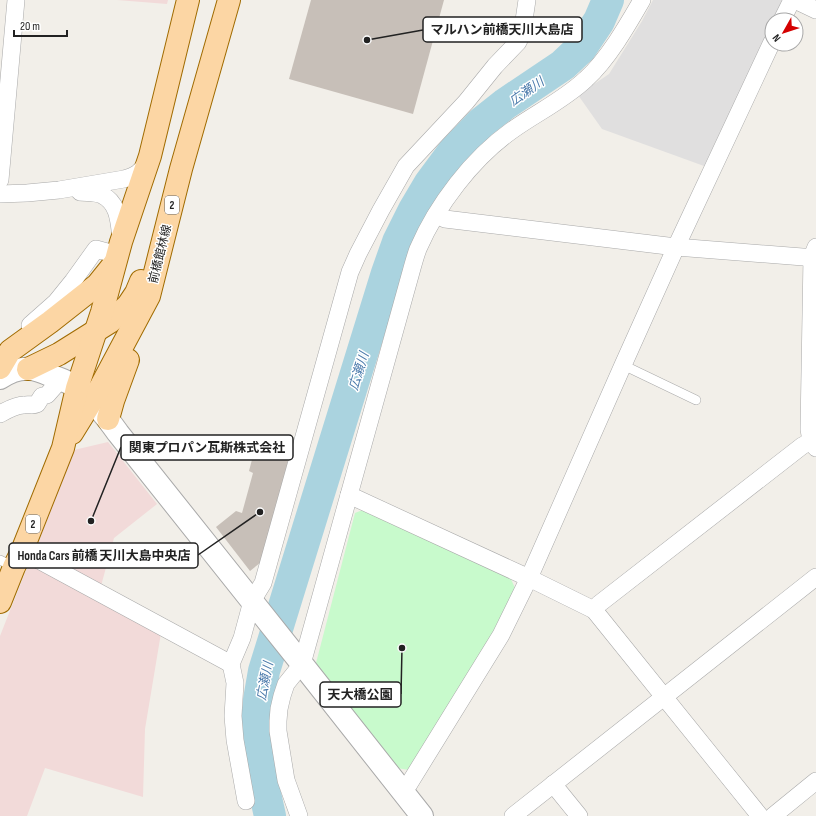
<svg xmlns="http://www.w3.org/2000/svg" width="816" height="816" font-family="'Sofia Sans Condensed','Noto Sans JP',sans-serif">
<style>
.residential{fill:#e0dfdf}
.commercial{fill:#f2dad9}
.park{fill:#c8facc}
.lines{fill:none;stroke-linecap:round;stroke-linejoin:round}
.river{stroke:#aad3df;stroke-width:32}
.building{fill:#c7bfb8}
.service-casing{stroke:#a9a9a9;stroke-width:10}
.minor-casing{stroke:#a9a9a9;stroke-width:18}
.tertiary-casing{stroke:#a9a9a9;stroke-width:24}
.primary-casing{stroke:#a06b00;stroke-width:24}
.service{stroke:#fff;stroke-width:9}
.minor{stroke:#fff;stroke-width:17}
.tertiary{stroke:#fff;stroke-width:22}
.primary{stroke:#fcd6a4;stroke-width:22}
.labels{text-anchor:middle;stroke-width:3;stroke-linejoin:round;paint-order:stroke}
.shield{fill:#fff;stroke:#646464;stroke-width:1}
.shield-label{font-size:11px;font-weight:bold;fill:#222}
.street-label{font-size:12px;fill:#222;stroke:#fff}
.water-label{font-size:13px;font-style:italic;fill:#4a7aab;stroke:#fff}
.leader{fill:none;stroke:#222;stroke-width:1.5}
.callout-dot{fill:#222;stroke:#fff;stroke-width:1.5}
.callout{fill:#fff;stroke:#222;stroke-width:1.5}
.callout-label{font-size:13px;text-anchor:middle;font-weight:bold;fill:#222}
</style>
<rect width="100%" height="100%" fill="#f2efe9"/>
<path class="residential" d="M653,0H783L774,20H772V24L704,166L602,129L578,95L609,74L642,21Z"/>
<g class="commercial">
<path d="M117,0H168L167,4Z"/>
<path d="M108,442L157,504L114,538L101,586L41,554L38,543L74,450Z"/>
<path d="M35,564L161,633L145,729L143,797L45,768L27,816H0V636L26,570Z"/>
</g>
<path class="park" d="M365,509L510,577L515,588L494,633L409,770L397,768L316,663L355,513Z"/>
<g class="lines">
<path class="river" d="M270,816L260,771L257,722L259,700L264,671L387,273L398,242L414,210L430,183L453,152L481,123L505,104L563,65L581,48L599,21L608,0"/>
</g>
<g class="building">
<path d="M311,0H444L413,114L289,79Z"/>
<path d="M254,452L290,461L266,558L250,571L216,527L236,511L242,513L253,473L249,471Z"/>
</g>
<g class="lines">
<defs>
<g id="service">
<path d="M623,365L696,400"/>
<path d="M0,560L14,567"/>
</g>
<g id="minor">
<path d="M795,0L816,10"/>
<path d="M782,20L792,0"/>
<path d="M0,180L16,0"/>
<path d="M80,192C87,193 95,192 102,195C119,203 119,223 121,238"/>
<path d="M0,194L27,193L59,190L124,179C135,176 142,172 147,161"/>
<path d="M436,215L445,219L676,247L816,258"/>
<path d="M816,247L812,257L809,429L811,441L816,448"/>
<path d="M30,325L56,302L73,281L96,249L118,255"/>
<path d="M0,414C7,410 16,405 24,405C29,404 33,406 37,404L42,396L47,395L61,379"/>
<path d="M349,495L529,578L594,610L760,816"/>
<path d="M22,551L231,664"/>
<path d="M594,610L599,604L802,446L811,441"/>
<path d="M553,784L579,816"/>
<path d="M401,790L409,784L501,635L529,578L623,365L676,247L772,42"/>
<path d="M246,801L235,740L233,716L235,683L231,664L242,638L252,601L263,583L350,272L358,254L381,210L406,166L466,102L495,66L518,42L522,34L527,0"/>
<path d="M299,816L286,780L278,731V721L279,709L282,696L286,684L302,664L411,272C413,265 415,257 418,249C437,205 472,159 511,131C536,113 564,100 586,79C608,59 627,26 642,0"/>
<path d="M513,816L816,577"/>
<path d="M773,816L816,781"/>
</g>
<path id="tertiary" d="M0,378C8,373 19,368 29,369C37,369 45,373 52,376C60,379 70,382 77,388C92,398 108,419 118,433L302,664L422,816"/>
<g id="primary">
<path d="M0,368L10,351L50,322L97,285L113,265"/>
<path d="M28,369L59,354L110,322L128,305L136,293L141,281"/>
<path d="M108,419L113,401L128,360"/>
<path d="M72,433L101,386L149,296L181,169L229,0"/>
<path d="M0,602L14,567L22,551L63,448L77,388L102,312L121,242L150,156L188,0"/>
</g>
</defs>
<use href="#service" class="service-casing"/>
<use href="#minor" class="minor-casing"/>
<use href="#tertiary" class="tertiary-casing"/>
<use href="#primary" class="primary-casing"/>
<use href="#service" class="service"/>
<use href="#minor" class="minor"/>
<use href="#tertiary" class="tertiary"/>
<use href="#primary" class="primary"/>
</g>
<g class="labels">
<g class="shield">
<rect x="165" y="196" width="14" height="18" rx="3"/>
<rect x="26" y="515" width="14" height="18" rx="3"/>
</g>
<g class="shield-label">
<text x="172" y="209">2</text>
<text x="33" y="528">2</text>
</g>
<g class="street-label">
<text transform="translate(160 254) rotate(-76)" y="4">前橋館林線</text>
</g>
<g class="water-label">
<text transform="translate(526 91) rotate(-35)" y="5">広瀬川</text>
<text transform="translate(358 371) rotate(-73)" y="5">広瀬川</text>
<text transform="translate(264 681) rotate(-79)" y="5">広瀬川</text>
</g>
</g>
<path class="leader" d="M367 40L423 30M91 521L121 447M260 512L198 555M402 648L401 694"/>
<g class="callout-dot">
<circle cx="367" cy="40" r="4"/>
<circle cx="91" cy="521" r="4"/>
<circle cx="260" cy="512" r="4"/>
<circle cx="402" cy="648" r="4"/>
</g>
<g class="callout">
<rect x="423" y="17" width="159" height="25" rx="4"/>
<rect x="121" y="435" width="172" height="25" rx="4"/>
<rect x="9" y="543" width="189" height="25" rx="4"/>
<rect x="320" y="682" width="81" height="25" rx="4"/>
</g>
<g class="callout-label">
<text x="502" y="34">マルハン前橋天川大島店</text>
<text x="207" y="452">関東プロパン瓦斯株式会社</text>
<text x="104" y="560">Honda Cars 前橋 天川大島中央店</text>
<text x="360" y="699">天大橋公園</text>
</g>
<g transform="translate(784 32) rotate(231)"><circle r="19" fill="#ffffff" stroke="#a7a7a7"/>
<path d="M0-3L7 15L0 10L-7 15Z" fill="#d40000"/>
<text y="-6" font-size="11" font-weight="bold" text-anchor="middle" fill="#222222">N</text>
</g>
<path d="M14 30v6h53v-6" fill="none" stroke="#222222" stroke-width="2"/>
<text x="20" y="30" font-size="12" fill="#222222" stroke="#ffffff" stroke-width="3" paint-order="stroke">20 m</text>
</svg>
